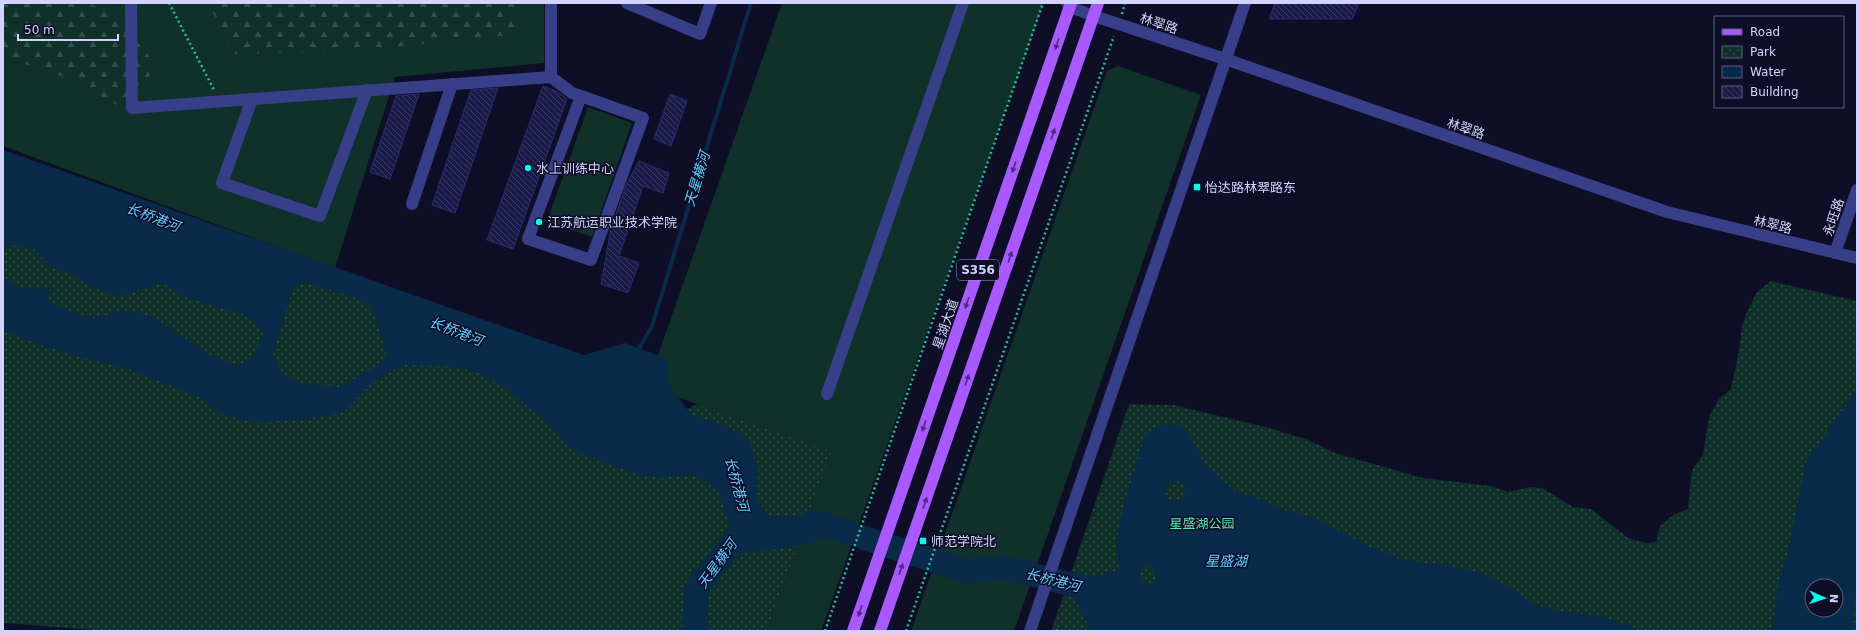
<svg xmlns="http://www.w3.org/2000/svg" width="1860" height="634" font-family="'DejaVu Sans','Noto Sans SC',sans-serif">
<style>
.grass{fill:#10302a}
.forest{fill:url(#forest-firs)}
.park{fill:url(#park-dots);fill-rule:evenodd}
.water{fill:#092a49;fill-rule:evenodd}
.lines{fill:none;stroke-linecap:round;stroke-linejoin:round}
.stream{stroke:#092a49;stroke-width:4}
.river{stroke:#092a49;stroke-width:24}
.building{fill:url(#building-back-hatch);stroke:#2d2975}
.path{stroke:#28bd9e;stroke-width:2.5;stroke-dasharray:2 3;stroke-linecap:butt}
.minor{stroke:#363f87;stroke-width:12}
.major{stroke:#a859ff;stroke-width:12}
.oneway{fill:#4c2c7d}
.poi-dot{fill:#00fdf0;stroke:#0e0e26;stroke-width:1.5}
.labels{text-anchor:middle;stroke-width:3;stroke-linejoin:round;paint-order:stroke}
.shield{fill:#0e0e26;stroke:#9799be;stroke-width:1}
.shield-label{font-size:12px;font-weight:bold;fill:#d2d4ff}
.street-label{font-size:13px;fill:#d2d4ff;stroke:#0e0e26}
.poi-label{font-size:13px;fill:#d2d4ff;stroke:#0e0e26;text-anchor:start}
.park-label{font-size:13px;fill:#58e6ad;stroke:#0e0e26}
.water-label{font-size:14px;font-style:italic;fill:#60ceff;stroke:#0e0e26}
</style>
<defs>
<pattern id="forest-firs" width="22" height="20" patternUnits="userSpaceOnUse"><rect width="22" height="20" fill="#10302a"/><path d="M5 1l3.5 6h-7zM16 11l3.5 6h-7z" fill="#324d4a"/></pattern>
<pattern id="park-dots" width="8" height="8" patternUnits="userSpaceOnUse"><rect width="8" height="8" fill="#10302a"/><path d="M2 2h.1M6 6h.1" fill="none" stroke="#324d4a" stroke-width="1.8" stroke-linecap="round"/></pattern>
<pattern id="building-back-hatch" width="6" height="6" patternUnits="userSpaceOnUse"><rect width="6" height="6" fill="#1b1948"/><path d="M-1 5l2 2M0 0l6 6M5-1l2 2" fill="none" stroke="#3b3a63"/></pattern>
</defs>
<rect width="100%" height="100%" fill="#0e0e26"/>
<g class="grass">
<path d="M3,3H544V63L395,77L335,268L3,146Z"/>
<path d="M782,3H1044L821,631H767L830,452L647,386Z"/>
<path d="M1118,66L1201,95L1014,631H911L1107,71Z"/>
<path d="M588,107L632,123L592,237L547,221Z"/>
</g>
<g class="forest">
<path d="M3,3H89L136,27L155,71L117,105L71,79L3,57Z"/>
<path d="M209,3H519L513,35L340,52L231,54Z"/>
</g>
<g class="park">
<path d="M3,161L328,282L645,432L697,404L831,452L767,631H108L3,623Z"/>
<path d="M1771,281L1857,301V631H1051L1129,404L1174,405L1273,429L1308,440L1335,453L1423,478L1491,486L1508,492L1529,487L1542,488L1573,507L1591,509L1628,538L1646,543L1656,542L1660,526L1673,515L1688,509L1692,470L1703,455L1709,417L1719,399L1731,389L1739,351L1742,326L1747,312L1757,292ZM1812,586H1836V610H1812Z"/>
</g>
<g class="water">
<path d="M3,150L584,355L625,343L667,359V383L692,415L731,428L749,441L758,470L757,500L771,517L818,515L849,526C818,546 779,549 742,553L731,530L719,491L695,475L658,478L630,472L572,450L546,422L506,388L476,372L451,366L402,365L372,383L344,412L306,419L255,423L222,414L197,396L134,371L39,345L3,330V277L19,288L51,289L45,300L68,311L94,318L124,310L151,316L212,356L236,366L253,358L264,332L243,314L187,298L162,283L118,297L87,285L73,274L51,268L33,248L11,245L3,248ZM303,282L360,299L373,309L387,357L370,370L339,387L302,384L282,374L273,355L293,288Z"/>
<path d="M1857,390V551L1853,631H1772L1779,582L1788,552L1806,462ZM1812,586H1836V610H1812Z"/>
<path d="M1172,424L1185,427L1204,464L1236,492L1257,498L1278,508L1316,519L1370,547L1402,560L1442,565L1482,573L1508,587L1534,604L1567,613L1598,615L1627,625L1639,631H1091L1078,605L1068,590L1072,577C1090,578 1104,575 1120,569C1108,535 1137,468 1146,433L1159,426ZM1178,481L1183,484L1186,492L1183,500L1177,502L1166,498L1165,491L1168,483ZM1148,566L1153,567L1156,577L1154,582L1147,585C1140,581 1139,577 1141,569Z"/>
</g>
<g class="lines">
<path class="stream" d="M637,352L652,326L751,3"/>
<g class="river">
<path d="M811,522H816L851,533"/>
<path d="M864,538L966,571L1005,568L1102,592"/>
<path d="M696,631L694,622L697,588L747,524"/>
</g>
</g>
<g class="building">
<path d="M1275,3H1359L1352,19H1269Z"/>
<path d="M543,86L558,92L567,99L513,249L487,240Z"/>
<path d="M498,88L455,213L432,205L471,90Z"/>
<path d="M419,94L390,179L370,172L396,96Z"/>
<path d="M670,94L687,101L671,146L654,139Z"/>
<path d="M639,161L669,173L663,193L643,186L619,256L639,263L628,293L601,284L611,228L627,183Z"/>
</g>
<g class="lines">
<g class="path">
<path d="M169,3L214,90"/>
<path d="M1122,14L1125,3"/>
<path d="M1056,630L1057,631"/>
<path d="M825,631L1043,3"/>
<path d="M906,631L1114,36"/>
</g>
<g class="minor">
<path d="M131,3L132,108L551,77V3"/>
<path d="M627,3L700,34L711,3"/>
<path d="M1067,3L1070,7L1094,16L1225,59L1667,212L1857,258"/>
<path d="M551,77L572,93L581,96L643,118L591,260L528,239L581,96"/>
<path d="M252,99L222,183L320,216L367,90"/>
<path d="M412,204L452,84"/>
<path d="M1835,253L1857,190"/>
<path d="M827,394L963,3"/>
<path d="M1030,631L1245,3"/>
</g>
<g class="major">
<path d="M853,631L1071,3"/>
<path d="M880,631L1098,3"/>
</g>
</g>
<defs><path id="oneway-solid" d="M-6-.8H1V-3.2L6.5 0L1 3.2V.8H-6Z"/></defs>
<g class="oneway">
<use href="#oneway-solid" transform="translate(1057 44) rotate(109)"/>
<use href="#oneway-solid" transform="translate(1053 134) rotate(-71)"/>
<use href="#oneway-solid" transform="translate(1014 167) rotate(109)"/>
<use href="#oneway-solid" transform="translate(1010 257) rotate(-71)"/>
<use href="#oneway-solid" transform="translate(967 303) rotate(109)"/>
<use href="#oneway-solid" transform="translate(967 380) rotate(-71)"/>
<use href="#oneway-solid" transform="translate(924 426) rotate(109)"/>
<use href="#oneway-solid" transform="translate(925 503) rotate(-71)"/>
<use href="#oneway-solid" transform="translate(901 569) rotate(-71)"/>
<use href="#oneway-solid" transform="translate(860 611) rotate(109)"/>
</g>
<g class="poi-dot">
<circle cx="528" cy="168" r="4"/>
<rect x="1193" y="183" width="8" height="8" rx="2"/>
<circle cx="539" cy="222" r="4"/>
<rect x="919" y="537" width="8" height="8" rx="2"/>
</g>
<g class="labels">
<rect class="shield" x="957" y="260" width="42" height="20" rx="3"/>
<g class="shield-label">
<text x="978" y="274">S356</text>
</g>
<g class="street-label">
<text transform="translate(1159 23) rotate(18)" y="5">林翠路</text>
<text transform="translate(1466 128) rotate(19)" y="5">林翠路</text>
<text transform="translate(1833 217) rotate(-71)" y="5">永旺路</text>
<text transform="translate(1773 224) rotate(14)" y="5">林翠路</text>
<text transform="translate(945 324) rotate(-71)" y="5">星湖大道</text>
</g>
<g class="poi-label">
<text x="536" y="173">水上训练中心</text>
<text x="1205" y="192">怡达路林翠路东</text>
<text x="547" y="227">江苏航运职业技术学院</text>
<text x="931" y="546">师范学院北</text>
</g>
<g class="park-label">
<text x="1202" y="528">星盛湖公园</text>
</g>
<g class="water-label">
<text transform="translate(697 179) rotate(-73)" y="5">天星横河</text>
<text transform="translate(153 217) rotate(21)" y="5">长桥港河</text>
<text transform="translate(456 331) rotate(21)" y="5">长桥港河</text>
<text transform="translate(737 484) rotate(75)" y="5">长桥港河</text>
<text x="1226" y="566">星盛湖</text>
<text transform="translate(717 564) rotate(-54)" y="5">天星横河</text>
<text transform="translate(1053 580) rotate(14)" y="5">长桥港河</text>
</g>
</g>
<rect width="1860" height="634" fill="none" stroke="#d2d4ff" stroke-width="8"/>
<rect x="1714" y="16" width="130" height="92" fill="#0e0e26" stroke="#5c5d7d"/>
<rect x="1722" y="29" width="20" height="6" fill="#a859ff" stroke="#5c5d7d"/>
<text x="1750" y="36" font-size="12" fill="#d2d4ff">Road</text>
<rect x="1722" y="46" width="20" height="12" fill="url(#park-dots)" stroke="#5c5d7d"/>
<text x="1750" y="56" font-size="12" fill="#d2d4ff">Park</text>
<rect x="1722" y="66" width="20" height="12" fill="#092a49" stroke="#5c5d7d"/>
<text x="1750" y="76" font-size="12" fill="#d2d4ff">Water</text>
<rect x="1722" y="86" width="20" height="12" fill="url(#building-back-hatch)" stroke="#5c5d7d"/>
<text x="1750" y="96" font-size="12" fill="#d2d4ff">Building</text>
<g transform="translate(1824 598) rotate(93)"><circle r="19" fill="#0e0e26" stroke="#5c5d7d"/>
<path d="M0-3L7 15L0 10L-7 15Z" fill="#00fdf0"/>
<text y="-6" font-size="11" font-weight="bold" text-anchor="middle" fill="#d2d4ff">N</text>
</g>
<path d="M18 34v6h100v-6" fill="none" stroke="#d2d4ff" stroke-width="2"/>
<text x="24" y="34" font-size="12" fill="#d2d4ff" stroke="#0e0e26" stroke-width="3" paint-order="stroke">50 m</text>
</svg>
